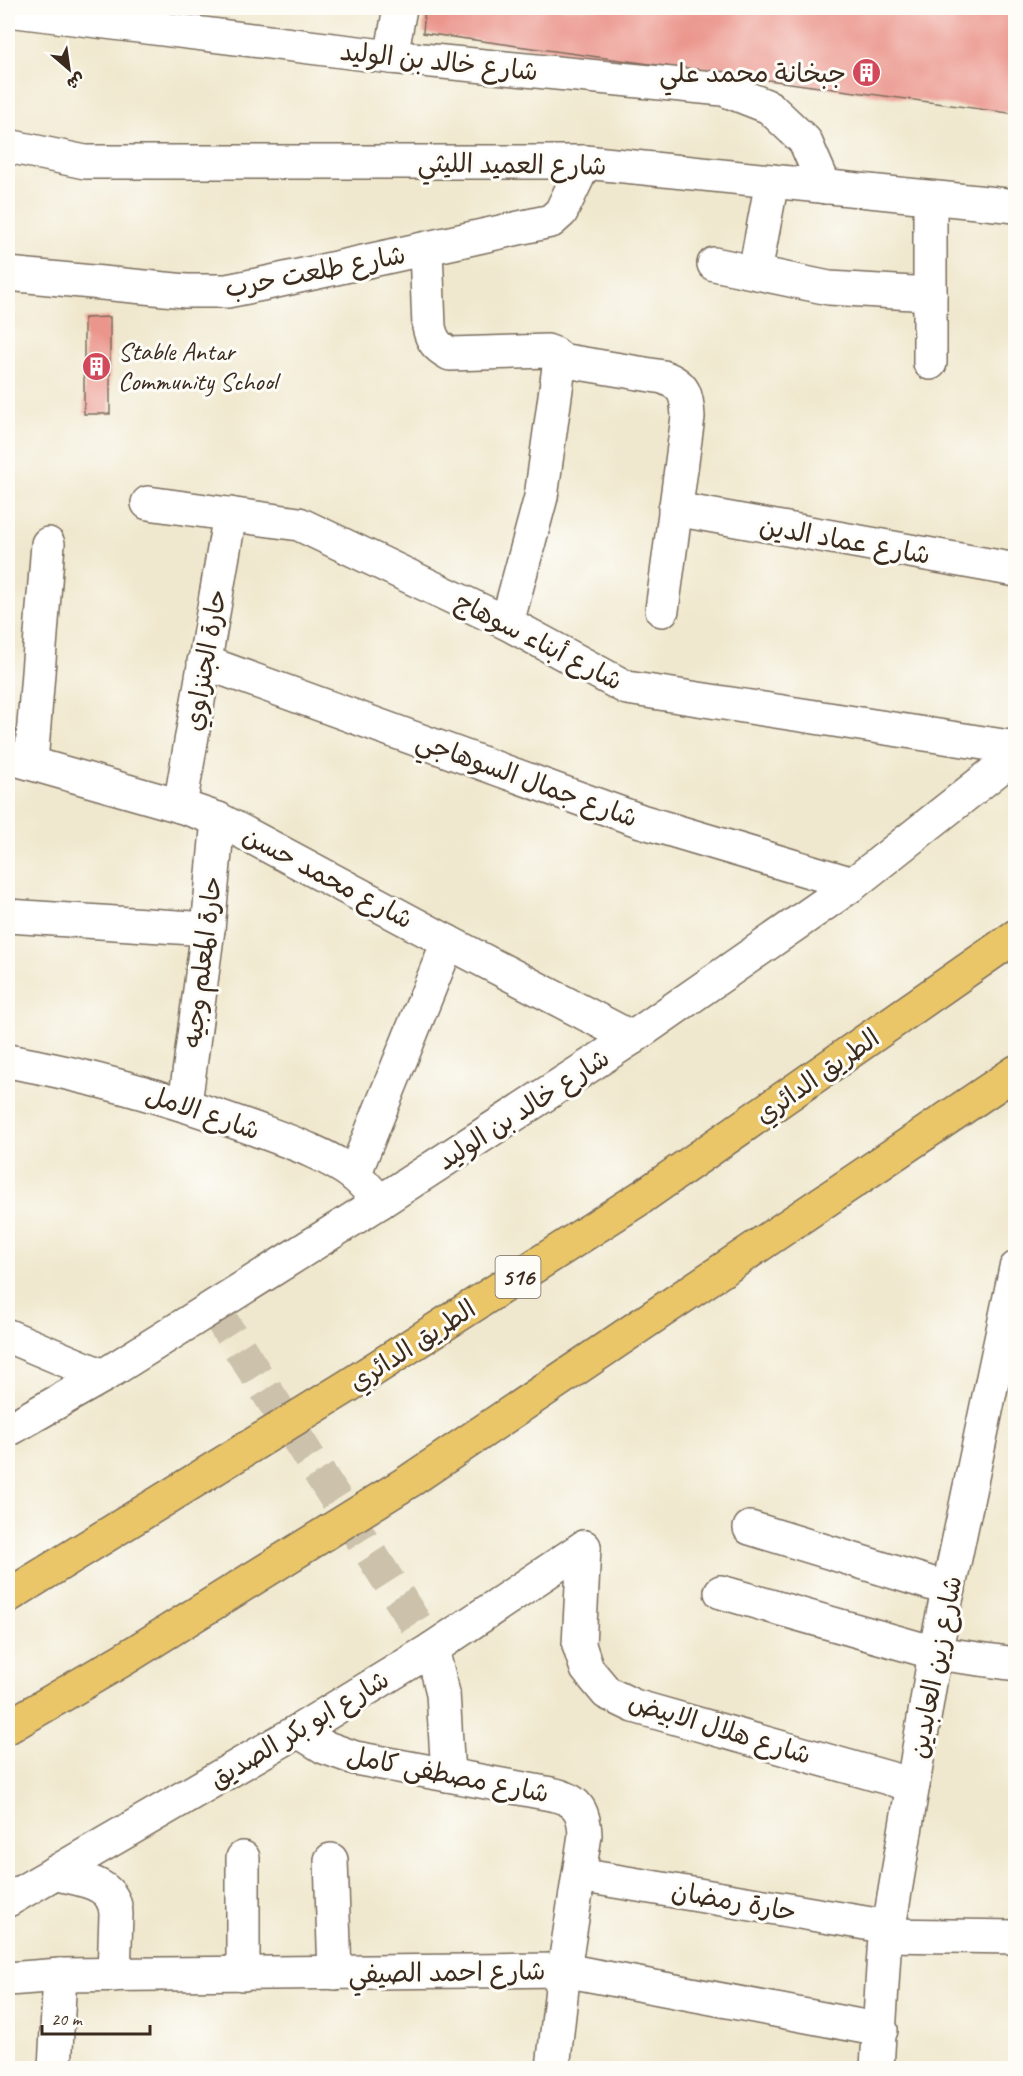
<svg xmlns="http://www.w3.org/2000/svg" width="1023" height="2076" font-family="Caveat,'Playpen Sans Arabic',sans-serif">
<style>
.building{fill:#eb968d}
.lines{fill:none;stroke-linecap:round;stroke-linejoin:round}
.minor-tunnel{stroke:#ccc2ab;stroke-width:33;stroke-dasharray:33 16;stroke-linecap:butt}
.minor-casing{stroke:#7a6c5c;stroke-width:36}
.highway-casing{stroke:#7a6c5c;stroke-width:36}
.minor{stroke:#fff;stroke-width:33}
.highway{stroke:#eac669;stroke-width:33}
.labels{text-anchor:middle;stroke-width:6;stroke-linejoin:round;paint-order:stroke}
.shield{fill:#fdfcf7;stroke:#75695f;stroke-width:1.5}
.shield-label{font-size:24px;font-weight:bold;fill:#3b2a1e}
.street-label{font-size:26px;fill:#3b2a1e;stroke:#fdfcf7}
.poi-label{font-size:26px;fill:#3b2a1e;stroke:#fdfcf7;text-anchor:end}
</style>
<rect width="100%" height="100%" fill="#fdfcf7"/>
<filter id="ink" filterUnits="userSpaceOnUse"><feTurbulence type="fractalNoise" baseFrequency=".0167" numOctaves="2"/><feDisplacementMap in="SourceGraphic" scale="12" xChannelSelector="R" yChannelSelector="G"/><feConvolveMatrix kernelMatrix="1 2 1 2 8 2 1 2 1" color-interpolation-filters="sRGB"/></filter>
<filter id="wash" filterUnits="userSpaceOnUse"><feTurbulence type="fractalNoise" baseFrequency=".008" numOctaves="4" result="noise"/><feDisplacementMap in="SourceGraphic" scale="24" xChannelSelector="R" yChannelSelector="G"/><feGaussianBlur stdDeviation="1.35" result="paint"/><feColorMatrix in="noise" values="0 0 0 0 0 0 0 0 0 0 0 0 0 0 0 0 0 1.4 0 .05"/><feComposite in="paint" operator="in"/></filter>
<g filter="url(#wash)">
<rect width="100%" height="100%" fill="#f0e8ce"/>
<g id="blocks">
<g class="building">
<path d="M425,8H1016V114L423,33Z"/>
<path d="M110,317V414H84V318Z"/>
</g>
</g>
</g>
<g filter="url(#ink)">
<use href="#blocks" fill-opacity="0" stroke="#7a6c5c" stroke-width="1.5"/>
<g class="lines">
<path class="minor-tunnel" d="M213,1307L432,1649"/>
<defs>
<g id="minor">
<path d="M8,10L391,57L723,89L769,107L805,141L825,187"/>
<path d="M391,57L400,8"/>
<path d="M8,146L85,162H585L1016,206"/>
<path d="M930,198V363"/>
<path d="M426,249L429,327C432,341 437,347 450,354L547,351L555,354L560,360L541,497L507,623"/>
<path d="M714,264L829,288L930,294"/>
<path d="M755,272L772,181"/>
<path d="M8,274L186,291H227L267,283L551,221L561,212L585,162"/>
<path d="M560,360L663,377C685,385 687,395 688,417L662,610"/>
<path d="M148,503L299,524L507,623L627,688L1016,748"/>
<path d="M675,509L1016,570"/>
<path d="M204,662L641,821L853,884"/>
<path d="M8,757L180,806L218,819L448,942L632,1038"/>
<path d="M31,763L48,544"/>
<path d="M180,806L230,514"/>
<path d="M8,916L208,929"/>
<path d="M8,1061C93,1076 174,1100 255,1129C285,1140 329,1155 354,1175C364,1183 372,1193 380,1202"/>
<path d="M185,1104L208,929L218,819"/>
<path d="M354,1175L448,942"/>
<path d="M8,1336L103,1376"/>
<path d="M8,1430L103,1376L213,1307L380,1202L632,1038L853,884L1016,755"/>
<path d="M750,1528L949,1589"/>
<path d="M584,1547L579,1645L587,1669L607,1693L634,1706L913,1785"/>
<path d="M721,1592L935,1653L1016,1664"/>
<path d="M432,1649L443,1693L448,1775"/>
<path d="M298,1731L324,1747L355,1758L551,1794C576,1799 584,1809 585,1835L564,1970L553,2068"/>
<path d="M243,1858V1974"/>
<path d="M331,1860L335,1973"/>
<path d="M54,1873C80,1880 115,1881 116,1914L114,1975"/>
<path d="M579,1875L889,1927"/>
<path d="M8,1900L298,1731L432,1649L584,1547"/>
<path d="M885,1935L1016,1937"/>
<path d="M8,1979L60,1975L564,1970L881,2030"/>
<path d="M55,2068L60,1975"/>
<path d="M877,2068L885,1935L889,1927L935,1653L1016,1268"/>
</g>
<g id="highway">
<path d="M8,1596L348,1386L642,1197L1016,936"/>
<path d="M8,1727L124,1659L411,1480L1016,1072"/>
</g>
</defs>
<use href="#minor" class="minor-casing"/>
<use href="#highway" class="highway-casing"/>
<use href="#minor" class="minor"/>
<use href="#highway" class="highway"/>
</g>
</g>
<defs>
<symbol id="building-disc" viewBox="-11 -11 22 22"><circle r="9.5" fill="#d1495b" stroke="#fdfcf7"/><path d="M-4-6H4V6H1V3H-1V6H-4ZM-2.5-4.3h1.7v1.8h-1.7ZM.8-4.3h1.7v1.8H.8ZM-2.5-1h1.7V.8h-1.7ZM.8-1h1.7V.8H.8Z" fill="#fff"/></symbol>
</defs>
<g fill-rule="evenodd">
<use href="#building-disc" x="850" y="56" width="33" height="33"/>
<use href="#building-disc" x="80" y="350" width="33" height="33"/>
</g>
<g class="labels">
<rect class="shield" x="495.5" y="1256" width="45" height="42" rx="4.5"/>
<g class="shield-label">
<text x="518" y="1285">516</text>
</g>
<g class="street-label">
<text transform="translate(439 61) rotate(6)" y="9">شارع خالد بن الوليد</text>
<text transform="translate(512 164) rotate(1)" y="9">شارع العميد الليثي</text>
<text transform="translate(315 271) rotate(-11)" y="9">شارع طلعت حرب</text>
<text transform="translate(845 540) rotate(10)" y="9">شارع عماد الدين</text>
<text transform="translate(539 641) rotate(27)" y="9">شارع أبناء سوهاج</text>
<text transform="translate(205 660) rotate(-80)" y="9">حارة الجنزاوي</text>
<text transform="translate(527 779) rotate(20)" y="9">شارع جمال السوهاجي</text>
<text transform="translate(328 877) rotate(28)" y="9">شارع محمد حسن</text>
<text transform="translate(202 962) rotate(-83)" y="9">حارة المعلم وجيه</text>
<text transform="translate(817 1076) rotate(-35)" y="9">الطريق الدائري</text>
<text transform="translate(523 1109) rotate(-33)" y="9">شارع خالد بن الوليد</text>
<text transform="translate(203 1112) rotate(19)" y="9">شارع الامل</text>
<text transform="translate(412 1345) rotate(-33)" y="9">الطريق الدائري</text>
<text transform="translate(935 1667) rotate(-79)" y="9">شارع زين العابدين</text>
<text transform="translate(720 1728) rotate(17)" y="9">شارع هلال الابيض</text>
<text transform="translate(299 1729) rotate(-31)" y="9">شارع ابو بكر الصديق</text>
<text transform="translate(448 1774) rotate(11)" y="9">شارع مصطفى كامل</text>
<text transform="translate(734 1901) rotate(10)" y="9">حارة رمضان</text>
<text transform="translate(447 1972) rotate(-1)" y="9">شارع احمد الصيفي</text>
</g>
<g class="poi-label">
<text x="846" y="82">جبخانة محمد علي</text>
<text x="118" y="360" text-anchor="start">Stable Antar<tspan x="118" dy="30">Community School</tspan></text>
</g>
</g>
<rect width="1023" height="2076" fill="none" stroke="#fdfcf7" stroke-width="30"/>
<g transform="translate(69 69) rotate(151)" stroke="#fdfcf7" stroke-width="4.5" paint-order="stroke">
<path d="M0-4.5L10 22L0 15L-10 22Z" fill="#3b2a1e"/>
<text y="-9" font-size="16" font-weight="bold" text-anchor="middle" fill="#3b2a1e">ش</text>
</g>
<path d="M42 2025v9h108v-9" fill="none" stroke="#3b2a1e" stroke-width="3"/>
<text x="51" y="2025" font-size="18" fill="#3b2a1e" stroke="#fdfcf7" stroke-width="4.5" paint-order="stroke">20 m</text>
</svg>
